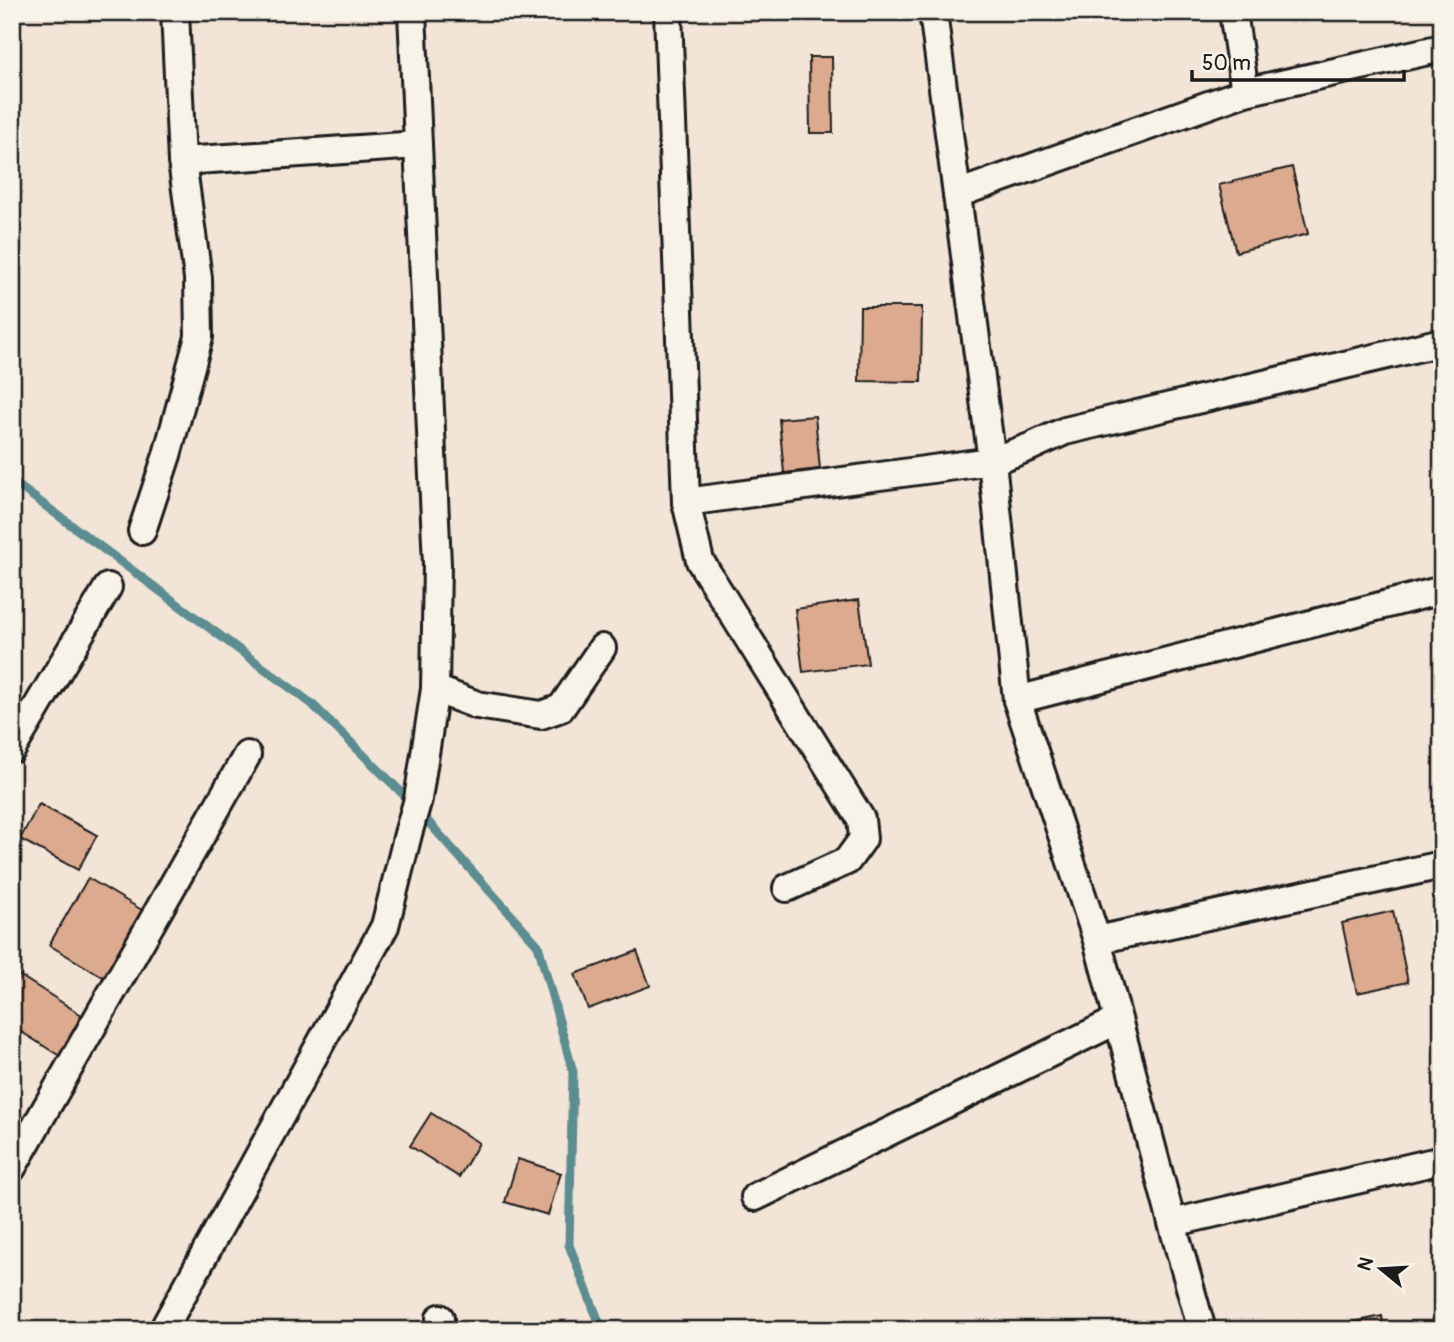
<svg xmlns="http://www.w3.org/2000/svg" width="1454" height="1342" font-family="Pangolin,sans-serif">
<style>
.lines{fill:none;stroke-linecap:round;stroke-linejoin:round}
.stream{stroke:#5c8d91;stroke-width:9}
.building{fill:#dcaa8f;stroke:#1c1c1c;stroke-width:2}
.minor-casing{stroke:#1c1c1c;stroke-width:32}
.minor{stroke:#f7f3e8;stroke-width:26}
</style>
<rect width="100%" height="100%" fill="#f2e4d6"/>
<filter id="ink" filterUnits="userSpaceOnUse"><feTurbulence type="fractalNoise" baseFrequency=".0143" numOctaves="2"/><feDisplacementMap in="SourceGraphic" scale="14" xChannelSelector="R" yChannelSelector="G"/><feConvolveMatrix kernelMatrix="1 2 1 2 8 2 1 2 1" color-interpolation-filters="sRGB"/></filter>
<g filter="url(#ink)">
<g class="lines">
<path class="stream" d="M12,481L312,704L406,797L538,945L573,1072L569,1245L602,1330"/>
</g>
<g class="building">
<path d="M809,57H832L833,133H810Z"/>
<path d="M1292,167L1308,234L1236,252L1219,185Z"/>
<path d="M860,307H922L921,382L859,381Z"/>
<path d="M815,416L820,469L784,473L779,419Z"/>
<path d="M859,600L868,664L803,672L795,609Z"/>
<path d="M39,804L97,835L78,870L20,839Z"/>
<path d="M88,878L147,913L108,980L49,945Z"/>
<path d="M1393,911L1408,982L1357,993L1342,923Z"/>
<path d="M637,951L650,986L588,1009L575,974Z"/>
<path d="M19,975L91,1021L66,1060L12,1026V985Z"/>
<path d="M431,1113L479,1143L459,1177L410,1146Z"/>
<path d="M518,1159L561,1173L548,1215L505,1202Z"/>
<path d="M1382,1316L1384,1330H1317Z"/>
</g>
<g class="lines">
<defs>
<g id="minor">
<path d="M668,12L686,502L700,561L861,819L863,839L847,861L787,888"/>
<path d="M933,12L992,461L1017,700L1097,940L1172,1223L1202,1330"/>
<path d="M1233,12L1245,92"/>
<path d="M182,161L418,145"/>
<path d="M957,194L1245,92L1442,48"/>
<path d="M686,502L992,461L1030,447L1065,431L1442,342"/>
<path d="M142,531L167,455L199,337L198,278L182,161L175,12"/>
<path d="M435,689L477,705L541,715L561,708L602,648"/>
<path d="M1017,700L1442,590"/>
<path d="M12,749L108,587"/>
<path d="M1097,940L1442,865"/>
<path d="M12,1168L247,755"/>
<path d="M755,1197L1118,1020"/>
<path d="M1172,1223L1442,1160"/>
<path d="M163,1330L385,926L408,834L418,799L435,689L437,564L412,12"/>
<path d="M440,1330V1318"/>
</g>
</defs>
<use href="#minor" class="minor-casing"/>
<use href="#minor" class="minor"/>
</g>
</g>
<rect width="1454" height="1342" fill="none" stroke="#f7f3e8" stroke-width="42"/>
<rect x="21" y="21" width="1412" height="1300" fill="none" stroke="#1c1c1c" stroke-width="2.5" filter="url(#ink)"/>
<g transform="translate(1381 1269) rotate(288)" stroke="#f7f3e8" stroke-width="5" paint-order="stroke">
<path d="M0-5L12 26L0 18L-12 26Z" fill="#1c1c1c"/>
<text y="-10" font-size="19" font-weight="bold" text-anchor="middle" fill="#1c1c1c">N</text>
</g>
<path d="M1192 70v10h212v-10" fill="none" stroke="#1c1c1c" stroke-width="3.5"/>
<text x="1202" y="70" font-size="21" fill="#1c1c1c" stroke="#f7f3e8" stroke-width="5" paint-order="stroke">50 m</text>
</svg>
